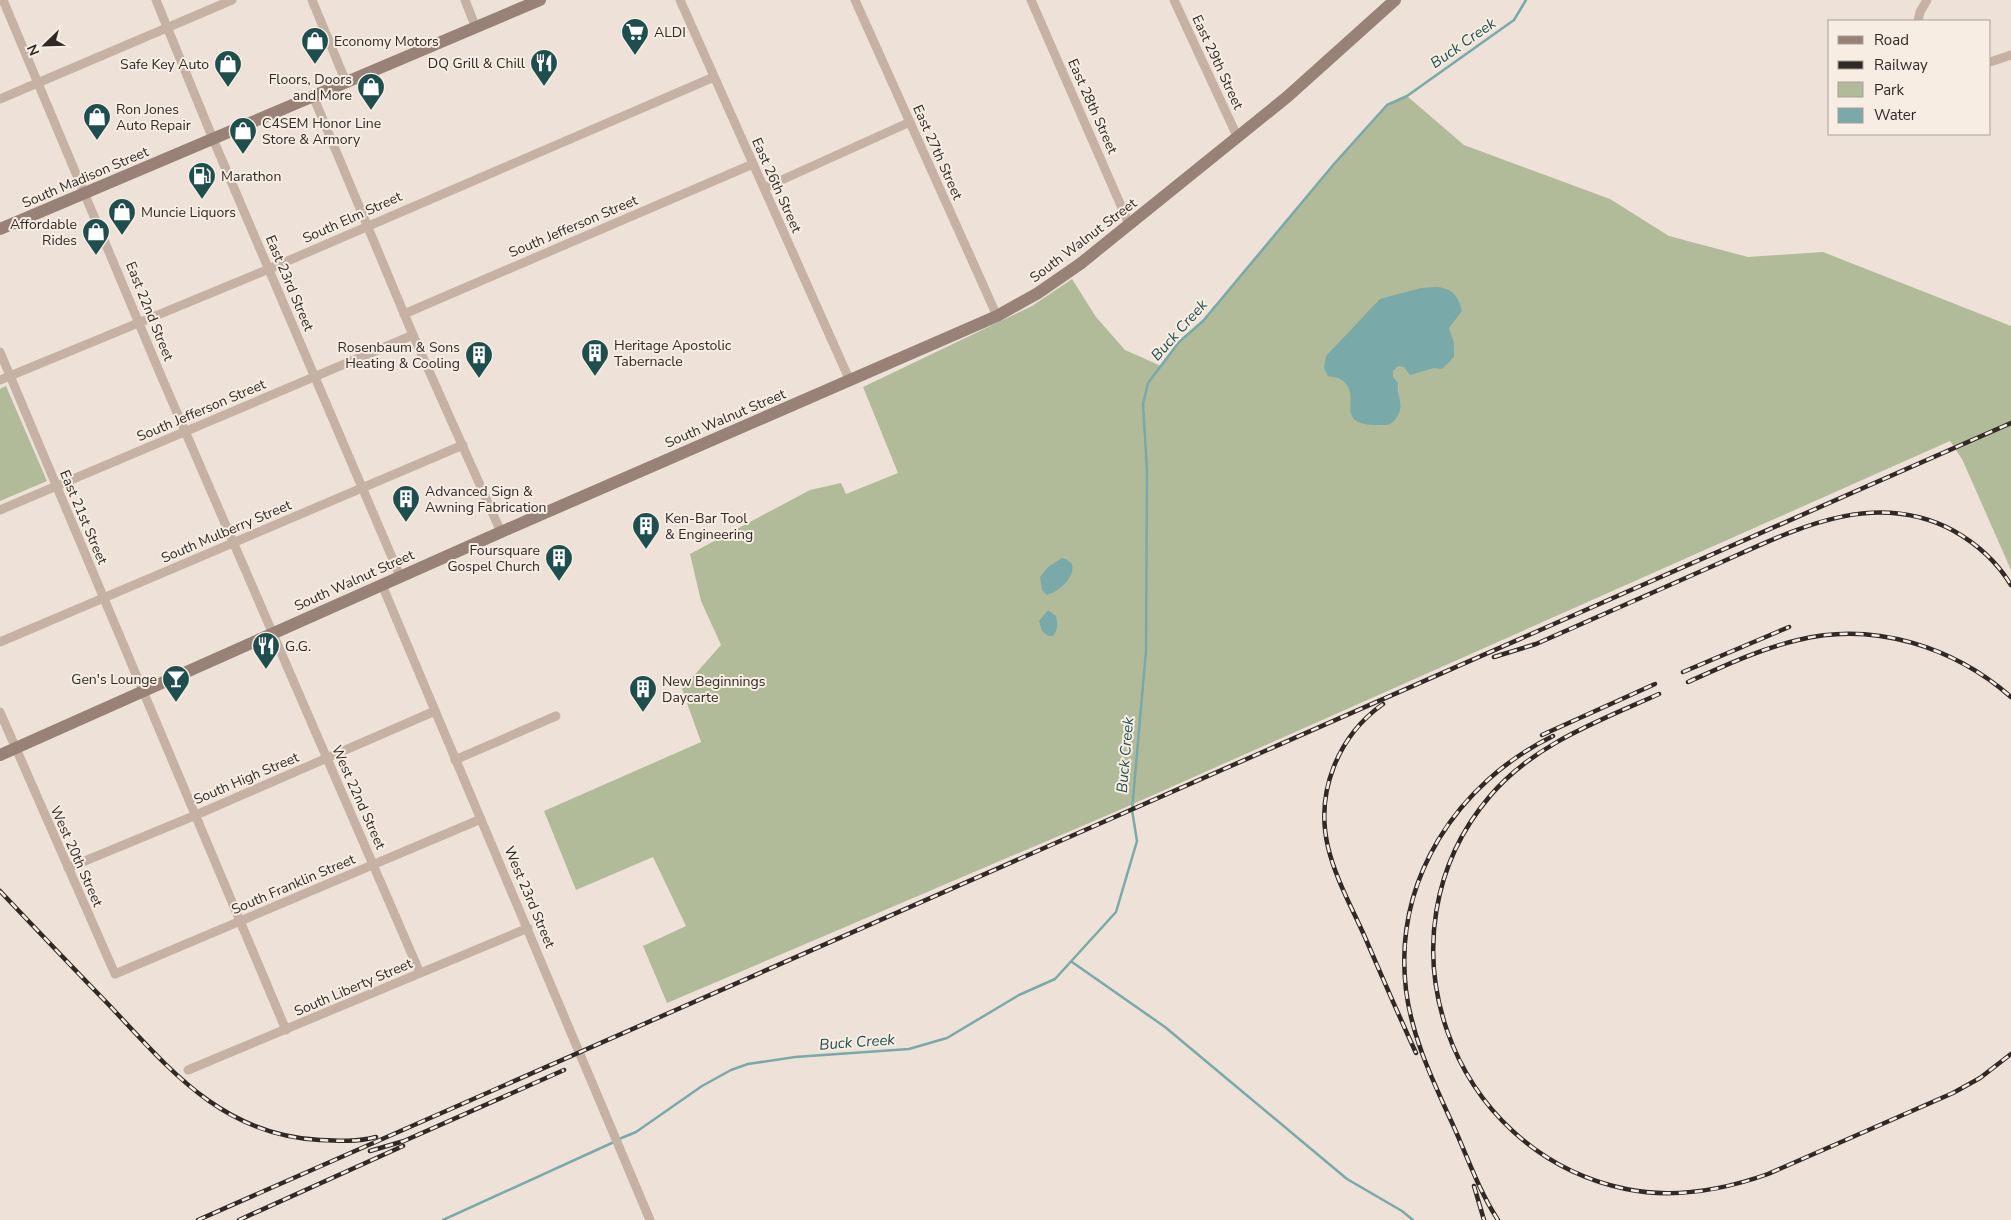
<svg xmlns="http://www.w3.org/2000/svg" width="2011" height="1220" font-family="'Nunito Sans',sans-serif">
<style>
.green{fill:#b2bb99}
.water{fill:#79a9a8}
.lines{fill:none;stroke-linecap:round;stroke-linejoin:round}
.stream{stroke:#79a9a8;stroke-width:2.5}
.street{stroke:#c5b2a5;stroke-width:9}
.secondary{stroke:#988177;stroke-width:12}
.rail-casing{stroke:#312926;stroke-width:4.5}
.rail{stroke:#f7ede3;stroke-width:2.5;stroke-dasharray:8;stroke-linecap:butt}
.labels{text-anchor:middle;stroke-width:4;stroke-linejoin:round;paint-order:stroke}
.poi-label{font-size:14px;fill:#312926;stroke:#f7ede3;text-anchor:start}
.street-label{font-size:14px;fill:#312926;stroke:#f7ede3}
.water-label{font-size:15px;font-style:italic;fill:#1f4e4f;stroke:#f7ede3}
</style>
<rect width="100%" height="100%" fill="#eee2d8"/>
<g class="green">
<path d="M1407,96L1464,145L1610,199L1669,236L1748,257L1823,252L2011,326V570L1962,459L1950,441L1115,812L667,1003L643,946L686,926L653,857L576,890L544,811L701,742L682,689L721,645L701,601L690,554L810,490L841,483L846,494L898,473L863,387L1032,306L1072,279L1096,317L1125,350L1161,366L1179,342L1203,321L1330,169L1387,105Z"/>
<path d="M6,386L47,481L0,501V389Z"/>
</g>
<g class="water">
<path d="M1436,287C1452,288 1458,295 1462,311L1449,328L1454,343V357L1442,369L1434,368L1410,375L1404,367L1398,366L1393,371V377L1398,383C1396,393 1402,400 1400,410C1398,417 1393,425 1385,425C1328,427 1364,398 1343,381C1340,378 1333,377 1328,376L1324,368L1326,356L1380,299L1421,288Z"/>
<path d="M1062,558L1066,559L1072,564C1076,577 1058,592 1047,595L1042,590L1040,577L1048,567Z"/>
<path d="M1048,610L1056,616C1058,624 1058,629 1053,636H1048L1042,631L1039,621Z"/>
</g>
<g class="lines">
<g class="stream">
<path d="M1072,962L1165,1027L1347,1179L1402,1211L1413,1220"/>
<path d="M619,1139L636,1132L702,1086L731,1070L748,1064L795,1057L909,1049L947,1038L1019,995L1055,979L1116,912L1137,841L1132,810L1146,651L1147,471L1143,404L1148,383L1179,342L1203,321L1334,164L1387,105L1407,96L1514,20L1526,0"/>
<path d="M443,1220L614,1142"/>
</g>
<g class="street">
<path d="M3,0L162,378L420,973"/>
<path d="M156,0L213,139L400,576"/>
<path d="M312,0L346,82"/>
<path d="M465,0L476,28"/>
<path d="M680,0L850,381"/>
<path d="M855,0L997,316"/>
<path d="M1031,0L1129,224"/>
<path d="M1174,0L1237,136"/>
<path d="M1918,21L1920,12L1927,0"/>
<path d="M1990,62L2011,55"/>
<path d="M313,96L413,335L501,532"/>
<path d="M0,99L232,0"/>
<path d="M764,188L910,122"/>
<path d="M404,314L753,164"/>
<path d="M0,352L286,1030"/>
<path d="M0,380L269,269L714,77"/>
<path d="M0,510L413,335"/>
<path d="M382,585L650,1220"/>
<path d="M0,642L463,445"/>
<path d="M0,712L115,974L481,819"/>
<path d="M455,760L556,716"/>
<path d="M68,868L196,815L435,711"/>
<path d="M188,1070L528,928"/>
</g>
<g class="secondary">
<path d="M0,229L540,0"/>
<path d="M0,755L501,532L997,316L1038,293L1080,264L1287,97L1395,0"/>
</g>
<defs>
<g id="rail">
<path d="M1494,657L1536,644C1593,619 1650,594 1706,569C1785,535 1869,485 1954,531C1977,544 1997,562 2011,585"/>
<path d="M1683,672L1789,627"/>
<path d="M1688,682C1724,666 1760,649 1798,640C1874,621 1954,647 2011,697"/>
<path d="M1659,694C1599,721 1534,744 1490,796C1372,934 1448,1152 1626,1189C1674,1199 1723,1190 1768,1174L1953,1093L1980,1078L2011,1054"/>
<path d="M1383,704C1338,736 1315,792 1328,847C1335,877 1351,906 1364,935C1381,974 1398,1014 1416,1053"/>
<path d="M1542,735L1655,684"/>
<path d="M0,891C37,930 73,968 110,1006C171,1071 223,1135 320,1140C339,1141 357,1142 376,1137"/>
<path d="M370,1151L404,1141L564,1070"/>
<path d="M1474,1186L1484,1220"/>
<path d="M198,1220L2011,423"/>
<path d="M239,1220L403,1146"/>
<path d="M1498,1220C1479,1191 1467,1156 1453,1125C1433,1081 1412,1038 1406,990C1393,880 1457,783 1553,736"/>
</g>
</defs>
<use href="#rail" class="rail-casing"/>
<use href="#rail" class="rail"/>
</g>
<defs>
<symbol id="supermarket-pin" viewBox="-11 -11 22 30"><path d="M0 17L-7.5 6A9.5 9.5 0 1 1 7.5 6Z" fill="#1f4e4f" stroke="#f7ede3"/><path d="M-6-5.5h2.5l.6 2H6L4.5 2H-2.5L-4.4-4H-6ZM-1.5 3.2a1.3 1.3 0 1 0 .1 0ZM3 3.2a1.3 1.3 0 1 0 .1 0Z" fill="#fff"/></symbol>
<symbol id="shop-pin" viewBox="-11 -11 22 30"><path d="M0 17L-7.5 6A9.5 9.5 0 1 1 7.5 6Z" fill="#1f4e4f" stroke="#f7ede3"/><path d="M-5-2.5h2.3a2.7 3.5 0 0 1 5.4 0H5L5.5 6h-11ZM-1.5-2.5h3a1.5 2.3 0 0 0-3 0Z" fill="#fff"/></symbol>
<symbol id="restaurant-pin" viewBox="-11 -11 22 30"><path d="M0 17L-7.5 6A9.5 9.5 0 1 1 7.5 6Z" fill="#1f4e4f" stroke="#f7ede3"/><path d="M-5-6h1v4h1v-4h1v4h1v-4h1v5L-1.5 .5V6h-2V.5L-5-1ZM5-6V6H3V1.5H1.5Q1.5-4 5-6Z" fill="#fff"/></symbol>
<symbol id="fuel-pin" viewBox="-11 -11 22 30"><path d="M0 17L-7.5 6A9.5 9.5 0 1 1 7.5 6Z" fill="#1f4e4f" stroke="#f7ede3"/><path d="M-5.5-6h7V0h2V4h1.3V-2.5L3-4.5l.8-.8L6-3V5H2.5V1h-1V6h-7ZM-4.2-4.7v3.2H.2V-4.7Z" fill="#fff"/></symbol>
<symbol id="building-pin" viewBox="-11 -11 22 30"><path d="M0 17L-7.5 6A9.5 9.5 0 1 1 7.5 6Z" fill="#1f4e4f" stroke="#f7ede3"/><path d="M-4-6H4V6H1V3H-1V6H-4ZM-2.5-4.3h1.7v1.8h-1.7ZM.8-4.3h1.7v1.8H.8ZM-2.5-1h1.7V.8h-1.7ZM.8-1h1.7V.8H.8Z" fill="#fff"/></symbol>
<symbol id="bar-pin" viewBox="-11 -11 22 30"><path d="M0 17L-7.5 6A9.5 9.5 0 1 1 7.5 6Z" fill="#1f4e4f" stroke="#f7ede3"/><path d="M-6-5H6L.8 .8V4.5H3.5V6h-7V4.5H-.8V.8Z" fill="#fff"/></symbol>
</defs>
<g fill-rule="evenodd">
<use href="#supermarket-pin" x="619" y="16" width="32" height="43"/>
<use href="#shop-pin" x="299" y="25" width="32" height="43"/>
<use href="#restaurant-pin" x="528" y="47" width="32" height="43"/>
<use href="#shop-pin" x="212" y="48" width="32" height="43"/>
<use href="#shop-pin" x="355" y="71" width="32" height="43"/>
<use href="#shop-pin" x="81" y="101" width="32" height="43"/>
<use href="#shop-pin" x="227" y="115" width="32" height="43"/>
<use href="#fuel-pin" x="186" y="160" width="32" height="43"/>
<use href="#shop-pin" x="106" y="196" width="32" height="43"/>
<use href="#shop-pin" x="80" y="216" width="32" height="43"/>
<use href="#building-pin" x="579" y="337" width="32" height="43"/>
<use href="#building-pin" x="463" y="339" width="32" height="43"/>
<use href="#building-pin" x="390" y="483" width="32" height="43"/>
<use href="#building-pin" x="630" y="510" width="32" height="43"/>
<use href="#building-pin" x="543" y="542" width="32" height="43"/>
<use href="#restaurant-pin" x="250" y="630" width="32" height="43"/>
<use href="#bar-pin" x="160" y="663" width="32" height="43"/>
<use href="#building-pin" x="627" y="673" width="32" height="43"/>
</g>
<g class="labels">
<g class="poi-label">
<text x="654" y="37">ALDI</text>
<text x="334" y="46">Economy Motors</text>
<text x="525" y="68" text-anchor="end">DQ Grill &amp; Chill</text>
<text x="209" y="69" text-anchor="end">Safe Key Auto</text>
<text x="352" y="84" text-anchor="end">Floors, Doors<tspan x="352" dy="16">and More</tspan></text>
<text x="116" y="114">Ron Jones<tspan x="116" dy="16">Auto Repair</tspan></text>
<text x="262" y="128">C4SEM Honor Line<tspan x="262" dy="16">Store &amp; Armory</tspan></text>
<text x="221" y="181">Marathon</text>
<text x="141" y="217">Muncie Liquors</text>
<text x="77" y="229" text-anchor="end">Affordable<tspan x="77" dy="16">Rides</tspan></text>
<text x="614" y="350">Heritage Apostolic<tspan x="614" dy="16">Tabernacle</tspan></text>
<text x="460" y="352" text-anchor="end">Rosenbaum &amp; Sons<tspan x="460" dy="16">Heating &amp; Cooling</tspan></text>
<text x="425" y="496">Advanced Sign &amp;<tspan x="425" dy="16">Awning Fabrication</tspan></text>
<text x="665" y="523">Ken-Bar Tool<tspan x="665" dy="16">&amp; Engineering</tspan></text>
<text x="540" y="555" text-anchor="end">Foursquare<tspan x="540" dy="16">Gospel Church</tspan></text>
<text x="285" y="651">G.G.</text>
<text x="157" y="684" text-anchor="end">Gen's Lounge</text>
<text x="662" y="686">New Beginnings<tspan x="662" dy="16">Daycarte</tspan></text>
</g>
<g class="street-label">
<text transform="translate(1218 62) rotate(65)" y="5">East 29th Street</text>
<text transform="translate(1093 106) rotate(66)" y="5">East 28th Street</text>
<text transform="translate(938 152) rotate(66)" y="5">East 27th Street</text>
<text transform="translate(85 177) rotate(-23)" y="5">South Madison Street</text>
<text transform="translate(777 185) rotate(66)" y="5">East 26th Street</text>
<text transform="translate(352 217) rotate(-24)" y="5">South Elm Street</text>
<text transform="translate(573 226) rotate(-23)" y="5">South Jefferson Street</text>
<text transform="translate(1083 240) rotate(-37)" y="5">South Walnut Street</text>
<text transform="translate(290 283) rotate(67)" y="5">East 23rd Street</text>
<text transform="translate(150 311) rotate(68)" y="5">East 22nd Street</text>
<text transform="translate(201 410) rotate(-23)" y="5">South Jefferson Street</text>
<text transform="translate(725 418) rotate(-23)" y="5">South Walnut Street</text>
<text transform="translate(84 517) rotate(67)" y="5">East 21st Street</text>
<text transform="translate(226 531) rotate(-23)" y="5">South Mulberry Street</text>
<text transform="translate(354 580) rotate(-24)" y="5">South Walnut Street</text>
<text transform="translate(246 778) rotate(-23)" y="5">South High Street</text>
<text transform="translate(359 797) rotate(66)" y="5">West 22nd Street</text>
<text transform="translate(77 856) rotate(66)" y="5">West 20th Street</text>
<text transform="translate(293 884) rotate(-23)" y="5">South Franklin Street</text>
<text transform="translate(530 897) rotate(67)" y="5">West 23rd Street</text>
<text transform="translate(353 987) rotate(-23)" y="5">South Liberty Street</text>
</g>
<g class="water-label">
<text transform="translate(1463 43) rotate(-35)" y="5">Buck Creek</text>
<text transform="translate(1179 330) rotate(-48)" y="5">Buck Creek</text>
<text transform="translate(1125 755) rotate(-85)" y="5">Buck Creek</text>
<text transform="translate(857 1042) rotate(-4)" y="5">Buck Creek</text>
</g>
</g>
<rect x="1828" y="20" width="162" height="115" fill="#f7ede3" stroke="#a89f97"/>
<rect x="1838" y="36" width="25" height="8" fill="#988177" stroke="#a89f97"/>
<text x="1874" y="45" font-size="15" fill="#312926">Road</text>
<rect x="1838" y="61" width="25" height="8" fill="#312926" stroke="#a89f97"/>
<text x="1874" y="70" font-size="15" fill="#312926">Railway</text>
<rect x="1838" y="82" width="25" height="15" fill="#b2bb99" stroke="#a89f97"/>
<text x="1874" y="95" font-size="15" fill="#312926">Park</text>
<rect x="1838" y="108" width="25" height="15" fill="#79a9a8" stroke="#a89f97"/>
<text x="1874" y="120" font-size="15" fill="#312926">Water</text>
<g transform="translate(45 45) rotate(247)" stroke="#f7ede3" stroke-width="4" paint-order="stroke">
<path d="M0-4L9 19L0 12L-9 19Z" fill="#312926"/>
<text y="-8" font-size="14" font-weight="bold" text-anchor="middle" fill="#312926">N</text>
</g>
</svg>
